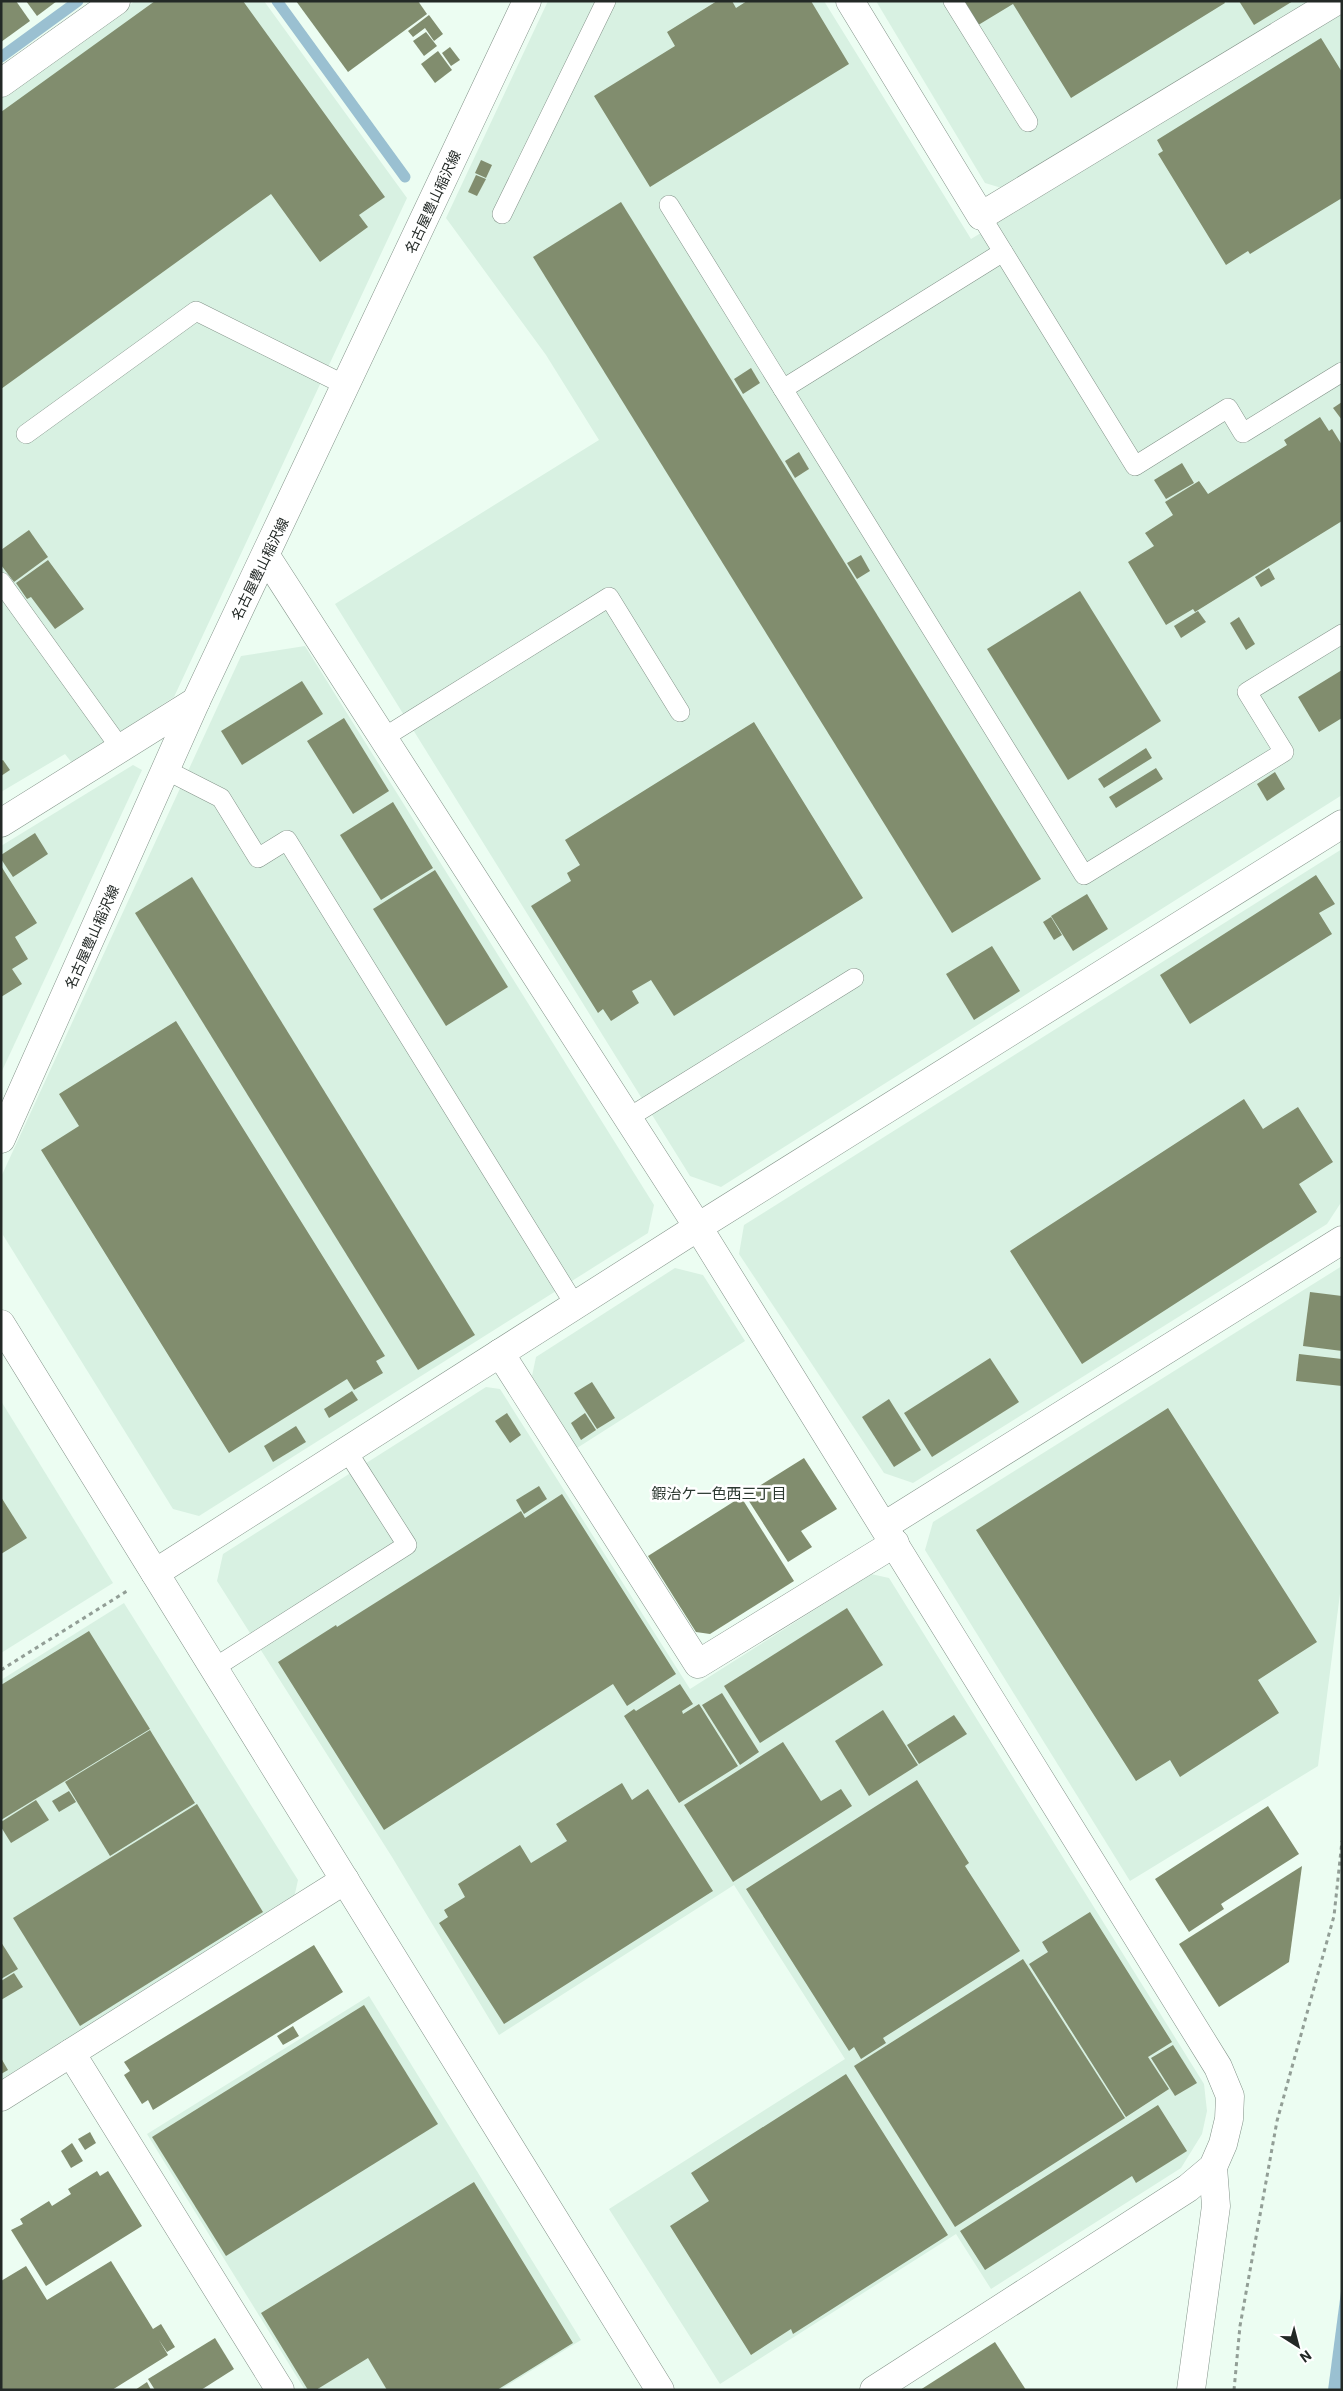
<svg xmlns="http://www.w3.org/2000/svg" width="1343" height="2391" font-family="Roboto,'Noto Sans JP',sans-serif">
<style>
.built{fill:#d8f1e2}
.water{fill:#9ac0d1}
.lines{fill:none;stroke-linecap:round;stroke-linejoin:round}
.stream{stroke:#9ac0d1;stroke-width:11}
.building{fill:#818d6e}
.lane-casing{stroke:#839389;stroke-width:20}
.street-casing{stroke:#839389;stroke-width:29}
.secondary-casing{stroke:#839389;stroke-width:29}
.path{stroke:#929e96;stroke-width:3;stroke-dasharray:4 4;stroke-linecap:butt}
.lane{stroke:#fff;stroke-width:19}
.street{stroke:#fff;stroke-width:28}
.secondary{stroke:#fff;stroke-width:28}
.labels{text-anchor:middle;stroke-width:5;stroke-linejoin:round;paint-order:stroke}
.street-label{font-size:14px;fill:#232926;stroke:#fff}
.neighbourhood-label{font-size:15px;fill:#2c3931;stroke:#fff}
</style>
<rect width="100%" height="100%" fill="#ecfdf2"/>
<g class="built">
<path d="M135,1H264L407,198L174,697L72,763L65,754L1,792V98Z"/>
<path d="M548,1H824L971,239L1342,13V795L721,1187L690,1176L335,604L599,440L546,355L446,218Z"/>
<path d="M876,1H1313L1005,189L985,183Z"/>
<path d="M305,646L654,1205L648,1233L199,1516L173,1509L3,1235L1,1177L241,656Z"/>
<path d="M133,765L142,770L1,1073V846Z"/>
<path d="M1342,849V1201L1327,1224L913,1483L884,1473L739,1254L744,1225Z"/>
<path d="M1342,1266V1578L1318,1766L1130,1881L925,1550L933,1522Z"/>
<path d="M675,1268L703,1275L745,1341L577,1448L532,1376L536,1357Z"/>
<path d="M486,1387L500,1389L690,1689L871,1574L889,1578L1204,2084L1207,2111L1202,2134L1181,2168L991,2289L956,2234L720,2384L609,2209L845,2059L734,1885L499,2035L392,1857L217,1581L223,1554Z"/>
<path d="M1,1401L113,1583L1,1653Z"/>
<path d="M124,1603L298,1880L294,1898L1,2082V1680Z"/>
<path d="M369,1996L581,2340L500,2390H305L147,2134Z"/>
</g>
<path class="water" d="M1342,2284V2390H1328Z"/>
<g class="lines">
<g class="stream">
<path d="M277,1L405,177"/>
<path d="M1,57L78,1"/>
</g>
</g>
<g class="building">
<path d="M1,1H16L30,21L1,42Z"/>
<path d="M26,1H57L37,16Z"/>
<path d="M155,1H243L385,197L359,215L368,227L320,262L271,194L1,389V112Z"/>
<path d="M296,1H418L427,14L348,72Z"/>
<path d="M717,1H732L736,8L747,1H811L849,64L650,187L594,96L675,46L667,32Z"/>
<path d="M959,1H1224L1225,3L1071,98L1013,4L975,27Z"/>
<path d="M1239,1H1293L1254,25Z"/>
<path d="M429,15L443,34L434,41L425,28L413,37L408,31Z"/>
<path d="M426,32L437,46L424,56L413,41Z"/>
<path d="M1321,38L1342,72V198L1250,254L1248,251L1226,265L1158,154L1163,151L1157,140Z"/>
<path d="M450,47L460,60L451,66L442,53Z"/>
<path d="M438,51L452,70L435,83L421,64Z"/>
<path d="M481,160L492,165L486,178L475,173Z"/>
<path d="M476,175L486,179L477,196L468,192Z"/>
<path d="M621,202L1041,879L952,933L533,257Z"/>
<path d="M751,368L760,383L743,394L734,379Z"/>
<path d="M1342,402V420L1333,408Z"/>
<path d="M1320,417L1329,431L1332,429L1342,445V521L1195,612L1193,609L1166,625L1128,562L1154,546L1145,533L1173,515L1165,502L1199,481L1208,494L1287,445L1284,440Z"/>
<path d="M799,452L809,469L795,478L785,461Z"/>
<path d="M1182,463L1194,483L1166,499L1154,480Z"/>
<path d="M29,530L48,557L14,582L1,565V550Z"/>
<path d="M861,555L870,571L857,579L847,563Z"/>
<path d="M48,560L84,609L55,629L31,597L27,599L16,583Z"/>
<path d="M1269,568L1275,579L1261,587L1255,577Z"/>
<path d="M1080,591L1161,721L1068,780L987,649Z"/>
<path d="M1198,611L1206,622L1181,638L1174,626Z"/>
<path d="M1239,617L1255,644L1246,650L1230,623Z"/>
<path d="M1342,670V718L1319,732L1298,697Z"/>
<path d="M302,681L323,714L242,765L221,731Z"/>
<path d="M344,718L389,791L353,814L307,741Z"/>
<path d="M754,722L863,898L674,1016L651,980L632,991L639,1003L611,1021L603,1009L598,1013L531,906L571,881L567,873L580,865L565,840Z"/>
<path d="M1146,748L1152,758L1104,788L1098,779Z"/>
<path d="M3,760L10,770L1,776V761Z"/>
<path d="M1156,768L1163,779L1116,808L1109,797Z"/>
<path d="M1275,772L1285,789L1267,801L1257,784Z"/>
<path d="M393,802L433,868L381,900L340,835Z"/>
<path d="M35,833L48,854L13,877L1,859V855Z"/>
<path d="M1,866L37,923L15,937L28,959L12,969L22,984L1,997Z"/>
<path d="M435,870L508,987L446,1026L373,909Z"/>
<path d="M1316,875L1335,904L1319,913L1332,934L1190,1024L1160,975Z"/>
<path d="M192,877L475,1335L418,1370L135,913Z"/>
<path d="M1087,894L1108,929L1073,951L1051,916Z"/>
<path d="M1051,917L1062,935L1054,940L1043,922Z"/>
<path d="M992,946L1020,991L974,1020L946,974Z"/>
<path d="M176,1021L385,1356L376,1361L383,1373L354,1390L347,1379L229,1453L41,1150L79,1126L59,1094Z"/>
<path d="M1244,1099L1263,1129L1298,1107L1333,1162L1299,1184L1317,1212L1082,1364L1010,1251Z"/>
<path d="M1310,1292L1342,1296V1351L1303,1346Z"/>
<path d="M1299,1354L1342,1359V1386L1296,1381Z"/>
<path d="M990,1358L1019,1402L932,1457L904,1413Z"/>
<path d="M592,1382L615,1418L597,1429L574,1393Z"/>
<path d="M352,1391L358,1400L329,1418L324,1409Z"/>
<path d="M889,1399L921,1450L894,1467L862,1417Z"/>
<path d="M1168,1408L1317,1642L1258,1680L1279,1713L1180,1777L1170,1760L1136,1781L976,1530Z"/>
<path d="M507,1413L521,1435L510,1443L495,1421Z"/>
<path d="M585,1413L596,1430L581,1440L571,1423Z"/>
<path d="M296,1426L306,1442L273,1462L264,1446Z"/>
<path d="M804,1458L837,1509L801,1531L812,1547L788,1562L745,1495Z"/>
<path d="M539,1486L547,1499L524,1514L516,1500Z"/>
<path d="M562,1494L676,1674L627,1706L613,1684L384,1830L278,1662L336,1625L337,1627L521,1511L525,1518Z"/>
<path d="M1,1497L27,1538L1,1554Z"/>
<path d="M741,1497L794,1581L710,1634L696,1632L648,1556Z"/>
<path d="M847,1608L883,1665L760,1743L724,1686Z"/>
<path d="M89,1631L150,1729L1,1820V1685Z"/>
<path d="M680,1684L693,1704L682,1711L683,1714L699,1704L738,1766L679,1803L624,1716L634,1709L636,1711Z"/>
<path d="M722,1693L759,1752L740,1765L702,1705Z"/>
<path d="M883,1710L918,1765L869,1796L835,1741Z"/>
<path d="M954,1715L967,1734L919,1764L907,1745Z"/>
<path d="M150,1730L195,1803L110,1856L65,1782Z"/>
<path d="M783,1742L821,1801L841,1789L852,1806L733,1882L684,1805Z"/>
<path d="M917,1780L969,1863L965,1866L1020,1951L883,2038L886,2043L861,2059L854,2047L849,2051L746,1889Z"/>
<path d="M622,1783L632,1800L648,1789L713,1891L504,2024L439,1923L448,1917L444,1910L465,1897L458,1884L520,1845L531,1863L567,1841L556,1824Z"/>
<path d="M69,1791L76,1802L59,1812L52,1801Z"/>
<path d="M36,1800L49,1820L11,1843L1,1827V1822Z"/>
<path d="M197,1804L263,1912L80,2026L13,1918Z"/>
<path d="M1268,1806L1299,1854L1221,1904L1224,1909L1189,1932L1155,1879Z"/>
<path d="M1302,1866L1289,1962L1219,2007L1179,1944Z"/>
<path d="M1090,1912L1172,2042L1148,2057L1169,2089L1126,2117L1029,1964L1048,1952L1042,1942Z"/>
<path d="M1,1942L18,1969L1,1979Z"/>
<path d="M314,1945L343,1992L153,2110L148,2100L142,2104L124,2075L130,2071L124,2062Z"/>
<path d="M1023,1959L1125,2118L955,2227L854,2066Z"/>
<path d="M14,1973L23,1987L1,2000V1981Z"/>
<path d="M364,2005L438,2124L226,2256L152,2137Z"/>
<path d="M293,2026L299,2036L283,2045L277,2036Z"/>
<path d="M1173,2045L1197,2083L1175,2096L1151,2058Z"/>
<path d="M1,2058L8,2070L1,2074Z"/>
<path d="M846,2074L948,2235L793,2334L791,2329L751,2355L670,2226L709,2201L691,2173Z"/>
<path d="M1158,2105L1187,2151L1136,2183L1132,2176L985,2270L960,2231Z"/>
<path d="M90,2132L96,2143L85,2150L78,2139Z"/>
<path d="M72,2143L83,2161L71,2168L61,2151Z"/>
<path d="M97,2171L100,2176L108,2171L142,2226L46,2286L11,2230L23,2224L20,2219L49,2201L52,2206L71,2194L68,2189Z"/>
<path d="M474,2182L573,2343L497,2390H387L368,2358L316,2390H308L261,2313Z"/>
<path d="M111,2261L153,2329L161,2324L175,2347L167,2352L159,2340L168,2355L112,2390H1V2281L26,2266L47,2300Z"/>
<path d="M215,2338L234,2369L201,2390H155L148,2379Z"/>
<path d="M995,2342L1026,2390H920Z"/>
<path d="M147,2382L151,2390H135Z"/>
</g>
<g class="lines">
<defs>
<g id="lane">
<path d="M953,1L1028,122"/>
<path d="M669,205L1084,875L1284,752L1247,692L1342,634"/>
<path d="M502,214L606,1"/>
<path d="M981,216L1135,466L1228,408L1243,433L1342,372"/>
<path d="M783,389L1003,252"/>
<path d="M26,434L196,311L347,386"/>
<path d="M1,582L121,749"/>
<path d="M383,738L609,597L680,712"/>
<path d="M166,770L221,798L258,858L287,840L575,1305"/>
<path d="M628,1118L854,978"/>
<path d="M214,1668L407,1545L347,1451"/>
</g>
<g id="street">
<path d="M850,1L981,216L1336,1"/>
<path d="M1,83L116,1"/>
<path d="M1,823L196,701"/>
<path d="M500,1353L698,1664L895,1543"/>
<path d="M71,2053L280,2390"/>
<path d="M1,2097L345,1880"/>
<path d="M1191,2390L1216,2206L1213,2167"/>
</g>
<g id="secondary">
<path d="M266,556L698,1227L1218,2067L1230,2096L1229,2119L1223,2144L1213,2167L1188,2188L874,2390"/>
<path d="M1,1139L196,701L527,1"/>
<path d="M1,1324L660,2390"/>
<path d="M884,1526L1342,1240"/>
<path d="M155,1573L698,1227L1342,824"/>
</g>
</defs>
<use href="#lane" class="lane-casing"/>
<use href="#street" class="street-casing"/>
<use href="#secondary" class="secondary-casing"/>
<g class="path">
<path d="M1,1670L127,1591"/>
<path d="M1234,2390L1240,2326L1277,2121L1334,1916L1342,1841"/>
</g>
<use href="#lane" class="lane"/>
<use href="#street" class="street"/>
<use href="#secondary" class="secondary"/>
</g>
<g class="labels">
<g class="street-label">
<text transform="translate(433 202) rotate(-65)" y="5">名古屋豊山稲沢線</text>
<text transform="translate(260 569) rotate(-64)" y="5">名古屋豊山稲沢線</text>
<text transform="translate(92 937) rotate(-66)" y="5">名古屋豊山稲沢線</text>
</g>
<g class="neighbourhood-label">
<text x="719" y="1499">鍜治ケ一色西三丁目</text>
</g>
</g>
<rect width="1343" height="2391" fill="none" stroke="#232926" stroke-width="5"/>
<g transform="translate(1298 2346) rotate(144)" stroke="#ffffff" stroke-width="4" paint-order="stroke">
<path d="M0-4L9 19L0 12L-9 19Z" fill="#232926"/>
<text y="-8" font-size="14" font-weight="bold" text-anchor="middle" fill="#232926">N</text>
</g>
</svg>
